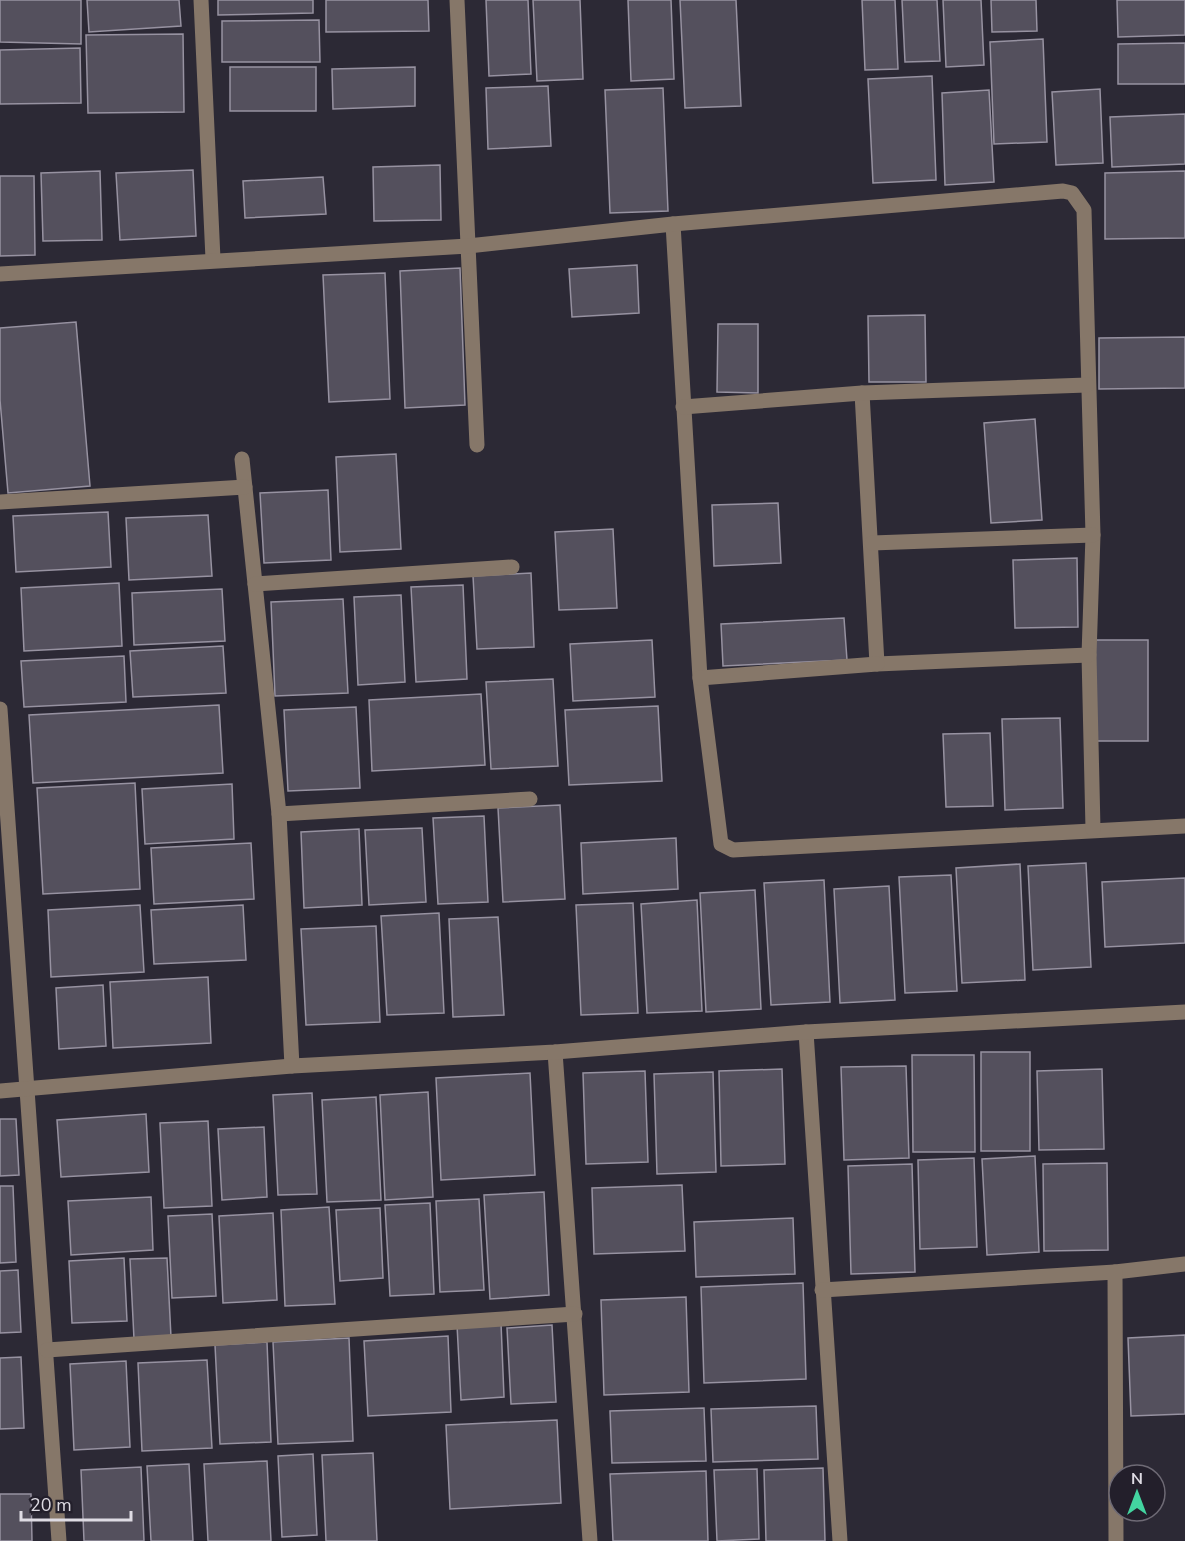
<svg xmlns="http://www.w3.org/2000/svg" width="1185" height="1541" font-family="'Nunito Sans',sans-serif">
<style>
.building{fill:#54505d;stroke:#9792a1;stroke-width:1.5}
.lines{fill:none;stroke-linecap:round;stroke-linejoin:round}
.minor{stroke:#867769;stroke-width:15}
</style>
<rect width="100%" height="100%" fill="#2c2935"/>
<g class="building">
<path d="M0,0H81V44L0,42Z"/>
<path d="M87,0H179L181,26L89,32Z"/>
<path d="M218,0H313V13L218,15Z"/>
<path d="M326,0H428L429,31L326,32Z"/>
<path d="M486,0H528L531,74L489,76Z"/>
<path d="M533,0H580L583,79L537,81Z"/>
<path d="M628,0H671L674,79L631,81Z"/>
<path d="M680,0H736L741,106L685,108Z"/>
<path d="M862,0H895L898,69L865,70Z"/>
<path d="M902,0H937L940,61L905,62Z"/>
<path d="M943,0H981L984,65L946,67Z"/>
<path d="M991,0H1036L1037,31L992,32Z"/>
<path d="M1117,0H1185V35L1118,37Z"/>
<path d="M319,20L320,62H222V21Z"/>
<path d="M183,34L184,112L88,113L86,35Z"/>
<path d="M1043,39L1047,142L994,144L990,42Z"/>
<path d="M1185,43V84H1118V44Z"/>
<path d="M80,48L81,103L0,104V50Z"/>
<rect x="230" y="67" width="86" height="44"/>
<path d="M415,67V106L333,109L332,69Z"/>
<path d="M932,76L936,180L873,183L868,79Z"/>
<path d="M548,86L551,146L488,149L486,88Z"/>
<path d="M663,88L668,211L610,213L605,90Z"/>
<path d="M1100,89L1103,163L1056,165L1052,92Z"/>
<path d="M989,90L994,182L945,185L942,93Z"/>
<path d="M1185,114V164L1112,167L1110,117Z"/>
<path d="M440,165L441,220L374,221L373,167Z"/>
<path d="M193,170L196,236L120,240L116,173Z"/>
<path d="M100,171L102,240L43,241L41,173Z"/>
<path d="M1185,171V238L1105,239V173Z"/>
<path d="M0,176H34L35,255L0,256Z"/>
<path d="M323,177L326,214L245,218L243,181Z"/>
<path d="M637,265L639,313L572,317L569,269Z"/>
<path d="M460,268L465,405L405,408L400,271Z"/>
<path d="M385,273L390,399L329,402L323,275Z"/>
<path d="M925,315L926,382H869L868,316Z"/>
<path d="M76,322L90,486L8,493L0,400V328Z"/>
<path d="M718,324H758V393L717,392Z"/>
<path d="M1185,337V388L1099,389V338Z"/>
<path d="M1035,419L1042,520L991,523L984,423Z"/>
<path d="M396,454L401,549L340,552L336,457Z"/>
<path d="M328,490L331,560L264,563L260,493Z"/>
<path d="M778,503L781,563L714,566L712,505Z"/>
<path d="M108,512L111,567L16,572L13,516Z"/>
<path d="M208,515L212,576L129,580L126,518Z"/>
<path d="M613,529L617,608L559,610L555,532Z"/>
<path d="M1077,558L1078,627L1015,628L1013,560Z"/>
<path d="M531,573L534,647L477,649L473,576Z"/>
<path d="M119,583L122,646L24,651L21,588Z"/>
<path d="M463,585L467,679L416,682L411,587Z"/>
<path d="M222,589L225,641L134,645L132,593Z"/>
<path d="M401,595L405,682L358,685L354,597Z"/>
<path d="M343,599L348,693L275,696L271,602Z"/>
<path d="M844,618L847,660L723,666L721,624Z"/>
<path d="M652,640L655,697L573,701L570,644Z"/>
<rect x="1094" y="640" width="54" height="101"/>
<path d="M223,646L226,693L133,697L130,651Z"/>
<path d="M124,656L126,702L24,707L21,661Z"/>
<path d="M553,679L558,766L491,769L486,682Z"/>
<path d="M481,694L485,765L372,771L369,700Z"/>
<path d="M219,705L223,773L33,783L29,715Z"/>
<path d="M658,706L662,781L569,785L565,710Z"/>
<path d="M356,707L360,788L288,791L284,710Z"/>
<path d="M1060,718L1063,808L1005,810L1002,719Z"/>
<path d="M990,733L993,806L946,807L943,734Z"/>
<path d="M135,783L140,889L43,894L37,788Z"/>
<path d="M232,784L234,839L145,844L142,789Z"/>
<path d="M560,805L565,899L503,902L498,808Z"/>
<path d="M484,816L488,902L438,904L433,818Z"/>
<path d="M422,828L426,902L369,905L365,830Z"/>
<path d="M359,829L362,905L304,908L301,832Z"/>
<path d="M676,838L678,889L583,894L581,843Z"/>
<path d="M251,843L254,899L154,904L151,848Z"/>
<path d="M1086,863L1091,967L1033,970L1028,866Z"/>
<path d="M1020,864L1025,980L962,983L956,868Z"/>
<path d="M951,875L957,991L905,993L899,877Z"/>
<path d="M1185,878V943L1105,947L1102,882Z"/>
<path d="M824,880L830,1002L771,1005L764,883Z"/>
<path d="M889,886L895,1000L840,1003L834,889Z"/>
<path d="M755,890L761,1009L706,1012L700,893Z"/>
<path d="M697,900L702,1011L647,1013L641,904Z"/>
<path d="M633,903L638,1013L581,1015L576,905Z"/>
<path d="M140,905L144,972L51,977L48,910Z"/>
<path d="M243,905L246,960L154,964L151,910Z"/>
<path d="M439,913L444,1013L387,1015L381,916Z"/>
<path d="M498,917L504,1015L453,1017L449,919Z"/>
<path d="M376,926L380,1022L306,1025L301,929Z"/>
<path d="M208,977L211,1043L113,1048L110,982Z"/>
<path d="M103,985L106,1046L59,1049L56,988Z"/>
<rect x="981" y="1052" width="49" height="99"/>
<path d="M912,1055H974L975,1152H913Z"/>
<path d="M906,1066L909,1158L844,1160L841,1067Z"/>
<path d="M782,1069L785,1164L721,1166L719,1071Z"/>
<path d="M1102,1069L1104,1149L1039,1150L1037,1071Z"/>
<path d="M645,1071L648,1162L586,1164L583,1073Z"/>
<path d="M713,1072L716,1172L657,1174L654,1074Z"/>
<path d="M530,1073L535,1175L441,1180L436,1078Z"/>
<path d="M428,1092L433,1197L385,1200L380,1095Z"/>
<path d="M312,1093L317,1194L278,1195L273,1095Z"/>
<path d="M376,1097L381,1200L327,1202L322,1100Z"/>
<path d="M146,1114L149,1172L61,1177L57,1120Z"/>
<path d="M0,1119H16L19,1175L0,1176Z"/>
<path d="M208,1121L212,1206L164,1208L160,1123Z"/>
<path d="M264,1127L267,1197L222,1200L218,1129Z"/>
<path d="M1035,1156L1039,1252L987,1255L982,1159Z"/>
<path d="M974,1158L977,1247L920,1249L918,1160Z"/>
<path d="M1107,1163L1108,1250L1044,1251L1043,1164Z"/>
<path d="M912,1164L915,1272L851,1274L848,1166Z"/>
<path d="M682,1185L685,1251L594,1254L592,1188Z"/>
<path d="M0,1186H13L16,1262L0,1263Z"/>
<path d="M544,1192L549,1295L490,1299L484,1195Z"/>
<path d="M151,1197L153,1250L71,1255L68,1201Z"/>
<path d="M479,1199L484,1290L440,1292L436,1201Z"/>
<path d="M430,1203L434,1294L390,1296L385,1205Z"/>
<path d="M329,1207L335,1304L285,1306L281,1210Z"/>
<path d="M380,1208L383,1278L340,1281L336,1210Z"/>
<path d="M273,1213L277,1300L223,1303L219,1216Z"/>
<path d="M212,1214L216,1296L172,1298L168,1216Z"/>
<path d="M793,1218L795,1274L696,1277L694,1222Z"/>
<path d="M124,1258L127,1321L72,1323L69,1261Z"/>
<path d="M167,1258L171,1337L134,1339L130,1259Z"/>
<path d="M18,1270L21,1332L0,1333V1271Z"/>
<path d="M803,1283L806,1379L704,1383L701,1287Z"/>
<path d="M686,1297L689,1392L604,1395L601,1300Z"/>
<path d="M501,1323L504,1397L461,1400L457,1325Z"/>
<path d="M552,1325L556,1402L511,1404L507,1328Z"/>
<path d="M1185,1335V1414L1131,1416L1128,1338Z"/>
<path d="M448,1336L451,1412L368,1416L364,1341Z"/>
<path d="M349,1338L353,1441L278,1444L273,1342Z"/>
<path d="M267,1342L271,1442L220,1444L215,1345Z"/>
<path d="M21,1357L24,1428L0,1429V1358Z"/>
<path d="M207,1360L212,1448L142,1451L138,1363Z"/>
<path d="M126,1361L130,1447L74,1450L70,1364Z"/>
<path d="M816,1406L818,1459L713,1462L711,1409Z"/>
<path d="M704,1408L706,1461L612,1463L610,1411Z"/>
<path d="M557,1420L561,1503L450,1509L446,1425Z"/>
<path d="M373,1453L377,1541H326L322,1455Z"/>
<path d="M313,1454L317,1535L282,1537L278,1456Z"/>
<path d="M267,1461L271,1541H208L204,1464Z"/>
<path d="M189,1464L193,1541H151L147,1466Z"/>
<path d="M141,1467L144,1541H84L81,1470Z"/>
<path d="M823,1468L825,1541H766L764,1470Z"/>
<path d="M757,1469L759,1539L717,1541L714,1470Z"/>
<path d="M706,1471L708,1541H613L610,1474Z"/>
<path d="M0,1494H31L32,1541H0Z"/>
</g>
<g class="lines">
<g class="minor">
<path d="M201,0L213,259"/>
<path d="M457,0L477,445"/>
<path d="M673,224L700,678L721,844L733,850L1185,826"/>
<path d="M0,274L468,246L673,224L1063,191L1072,193L1084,210L1093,535L1089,655L1093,829"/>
<path d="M862,393L877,664L1089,655"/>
<path d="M683,407L862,393L1087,385"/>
<path d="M242,459L279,814L292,1066"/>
<path d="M0,502L245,487"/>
<path d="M872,543L1093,535"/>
<path d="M255,584L512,567"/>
<path d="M700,678L877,664"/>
<path d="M0,709L59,1541"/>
<path d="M279,814L530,799"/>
<path d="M806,1032L840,1541"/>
<path d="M555,1052L590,1541"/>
<path d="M0,1091L292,1066L555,1052L806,1032L1185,1012"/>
<path d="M1115,1272L1185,1264"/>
<path d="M822,1290L1115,1272L1116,1541"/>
<path d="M47,1350L575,1314"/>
</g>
</g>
<g transform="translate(1137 1493)"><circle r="28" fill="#231f2b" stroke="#6e6a75" stroke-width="1.5"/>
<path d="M0-4.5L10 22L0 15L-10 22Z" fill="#43d4a0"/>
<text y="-9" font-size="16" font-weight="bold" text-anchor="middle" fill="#dedbe3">N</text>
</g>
<path d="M21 1511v9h110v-9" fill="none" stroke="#dedbe3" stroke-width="3"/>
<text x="30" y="1511" font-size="18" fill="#dedbe3" stroke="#231f2b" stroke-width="4.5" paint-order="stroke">20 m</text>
</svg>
